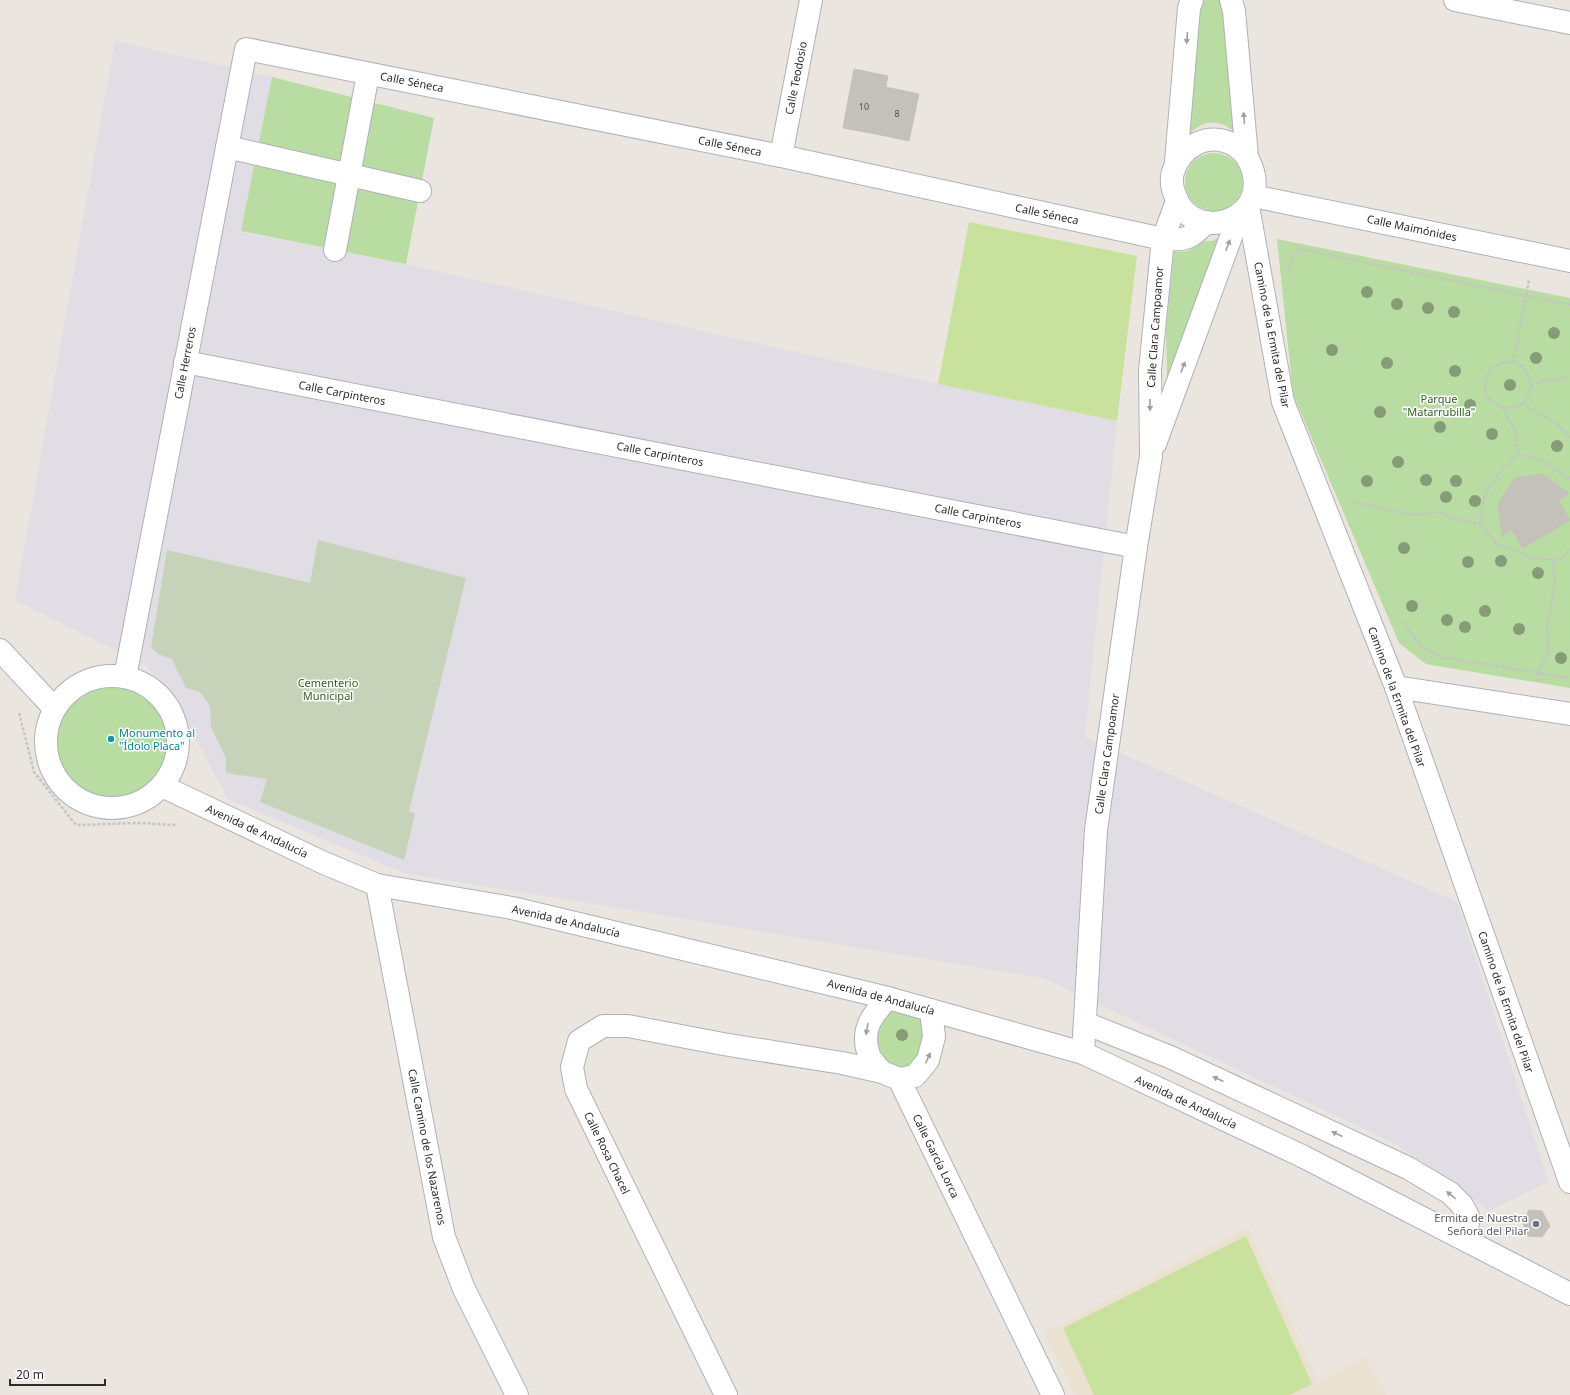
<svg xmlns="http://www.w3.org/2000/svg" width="1570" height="1395" font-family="'Noto Sans',sans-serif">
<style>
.industrial{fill:#e0dee4}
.education{fill:#ebe1d0}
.green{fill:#b8dca1}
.cemetery{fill:#c6d3b8}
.pitch{fill:#c8e29e}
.building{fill:#c4c0ba;stroke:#c6c1b8}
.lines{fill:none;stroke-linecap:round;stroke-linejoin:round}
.minor-casing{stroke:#afb1ba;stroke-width:24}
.path{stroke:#c4c4c4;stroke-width:2.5;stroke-dasharray:3 2;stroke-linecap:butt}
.minor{stroke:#fff;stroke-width:22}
.tree{fill:#859c77}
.oneway{fill:#a0a0a0}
.culture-dot{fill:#0f9aa8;stroke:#fff;stroke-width:1.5}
.worship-dot{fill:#6b7280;stroke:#fff;stroke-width:1.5}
.labels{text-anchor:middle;stroke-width:3;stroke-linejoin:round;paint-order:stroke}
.number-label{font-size:9px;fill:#51504f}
.street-label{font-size:11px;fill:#2b2b2b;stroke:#fff}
.park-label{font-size:11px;fill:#326122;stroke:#fff}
.culture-label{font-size:11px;fill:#0d838f;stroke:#fff;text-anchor:start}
.worship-label{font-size:11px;fill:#5b616d;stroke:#fff;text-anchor:end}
</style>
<rect width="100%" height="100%" fill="#ebe5df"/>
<path class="industrial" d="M115,41L272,77L241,232L406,264L938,384L1117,421L1085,737L1457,902L1549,1182L1489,1211L1396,1144L1043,978L404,873L228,799L171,693L145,665L15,600Z"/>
<path class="education" d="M1248,1227L1319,1382L1365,1357L1387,1395H1076L1044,1333Z"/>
<g class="green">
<path d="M1204,0H1219L1223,3L1237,134C1219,117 1201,119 1186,138L1195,28Z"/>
<path d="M272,77L434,118L406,264L241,231Z"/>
<circle cx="1214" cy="182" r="29"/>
<path d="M1220,236L1167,382L1166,330L1174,251C1187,253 1192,250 1201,241H1213Z"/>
<path d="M1277,239L1570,298V688L1426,664L1399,643L1293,394Z"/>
<circle cx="112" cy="742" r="57"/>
<path d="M888,998L931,1010L915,1076L882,1072L868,1024Z"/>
</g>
<path class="cemetery" d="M318,540L466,578L409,811L415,814L404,860L260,802L267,779L226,773V758L211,727L210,706L200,692L186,688L172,659L158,654L151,647L167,550L310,583Z"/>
<g class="pitch">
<path d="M969,222L1137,256L1117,421L938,384Z"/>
<path d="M1246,1236L1312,1384L1290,1395H1094L1063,1328Z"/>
</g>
<g class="building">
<path d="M854,69L888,76L876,134L843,128Z"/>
<path d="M885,87L919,94L909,141L876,134Z"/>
<path d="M1542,474L1569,493L1559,501L1570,520L1523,548L1511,529L1502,537L1498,504L1515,478Z"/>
<path d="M1529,1210L1542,1211L1550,1226L1542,1237L1528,1236L1523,1223Z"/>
</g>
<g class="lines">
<defs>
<g id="minor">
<path d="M1231,0L1234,11L1247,157C1281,218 1193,249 1175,195C1172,188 1171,179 1173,172C1182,144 1210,131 1236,146C1240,149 1244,153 1247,157"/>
<path d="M1455,0L1570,23"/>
<path d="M227,147L420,191"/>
<path d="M781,156L811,0"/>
<path d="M1176,162L1189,8L1192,0"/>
<path d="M1253,196L1570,261"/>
<path d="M1248,206L1283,402L1396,687L1570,1182"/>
<path d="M335,250L368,74"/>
<path d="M185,362L1136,547"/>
<path d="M1155,444L1239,215"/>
<path d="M0,650L54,708"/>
<circle cx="112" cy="742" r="66"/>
<path d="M125,677L246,49L781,156L1163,239C1187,241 1190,238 1207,222"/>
<path d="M1396,687L1570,714"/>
<path d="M162,786L324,863L377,885L512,908L888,998L1083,1053L1302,1156L1570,1294"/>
<path d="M377,885L444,1237L464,1289L517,1395"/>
<path d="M1085,1023L1170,1057L1408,1168L1450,1193L1462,1205L1468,1216L1467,1241"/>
<path d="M1083,1053L1096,830L1136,547L1151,456L1150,370L1163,239L1177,201"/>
<path d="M882,1072C878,1067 871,1061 869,1055C860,1030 872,1015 888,998"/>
<path d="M899,1079L915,1076L928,1060L934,1037L931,1010"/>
<path d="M726,1395L576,1089L572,1067L579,1041L603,1026H628L723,1044L842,1063L882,1072L899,1079L1053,1395"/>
</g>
</defs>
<use href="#minor" class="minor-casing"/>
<g class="path">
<path d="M1289,272L1291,258L1300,249L1570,305"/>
<circle cx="1508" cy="385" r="23"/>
<path d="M1513,362L1529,280"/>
<path d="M1531,385L1543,381L1570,377"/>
<path d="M1523,403L1535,412L1555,422L1570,438"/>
<path d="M1502,407L1516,432L1518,454L1500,472L1485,493L1480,524L1497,544L1534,558L1561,560L1570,549"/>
<path d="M1518,454L1542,460L1570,479"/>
<path d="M1352,502L1414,515L1439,512L1462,521L1480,524"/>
<path d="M1402,621L1422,647L1441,657L1570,678"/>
<path d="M1538,681L1539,672L1548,651L1547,627L1555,585L1553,560"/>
<path d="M19,713L34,772L76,825L139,823L176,825"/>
</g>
<use href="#minor" class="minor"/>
</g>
<g class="tree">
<circle cx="1367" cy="292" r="6"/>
<circle cx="1397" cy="304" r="6"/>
<circle cx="1428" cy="308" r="6"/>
<circle cx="1454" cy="312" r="6"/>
<circle cx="1554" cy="333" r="6"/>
<circle cx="1332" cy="350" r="6"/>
<circle cx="1536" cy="358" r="6"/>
<circle cx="1387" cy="363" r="6"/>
<circle cx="1455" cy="371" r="6"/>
<circle cx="1510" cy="385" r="6"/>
<circle cx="1470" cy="405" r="6"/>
<circle cx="1380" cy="412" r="6"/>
<circle cx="1440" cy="427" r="6"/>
<circle cx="1492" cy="434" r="6"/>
<circle cx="1557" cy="446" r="6"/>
<circle cx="1398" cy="462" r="6"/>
<circle cx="1426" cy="480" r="6"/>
<circle cx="1367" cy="481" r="6"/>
<circle cx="1456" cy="481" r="6"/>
<circle cx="1446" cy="497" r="6"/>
<circle cx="1475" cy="501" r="6"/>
<circle cx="1404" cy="548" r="6"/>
<circle cx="1501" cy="561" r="6"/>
<circle cx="1468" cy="562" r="6"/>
<circle cx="1538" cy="573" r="6"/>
<circle cx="1412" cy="606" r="6"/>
<circle cx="1485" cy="611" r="6"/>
<circle cx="1447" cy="620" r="6"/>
<circle cx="1465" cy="627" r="6"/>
<circle cx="1519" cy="629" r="6"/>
<circle cx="1561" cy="658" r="6"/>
<circle cx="902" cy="1035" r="6"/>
</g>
<defs><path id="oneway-solid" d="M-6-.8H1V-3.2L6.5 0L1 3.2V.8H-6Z"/></defs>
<g class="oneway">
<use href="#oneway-solid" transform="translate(1187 38) rotate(95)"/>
<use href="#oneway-solid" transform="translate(1244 118) rotate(-95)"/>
<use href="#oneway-solid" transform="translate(1228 245) rotate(-70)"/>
<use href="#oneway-solid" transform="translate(1183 367) rotate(-70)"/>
<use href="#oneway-solid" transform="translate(1150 405) rotate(90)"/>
<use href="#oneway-solid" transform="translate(867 1029) rotate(100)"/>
<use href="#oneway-solid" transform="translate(928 1058) rotate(-66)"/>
<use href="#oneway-solid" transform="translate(1218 1079) rotate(-156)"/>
<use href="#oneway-solid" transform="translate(1337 1134) rotate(-155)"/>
<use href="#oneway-solid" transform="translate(1451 1195) rotate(-141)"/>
</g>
<circle class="culture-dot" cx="111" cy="739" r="4"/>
<circle class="worship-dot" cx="1536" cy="1224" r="4"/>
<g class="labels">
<g class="number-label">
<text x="864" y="110">10</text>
<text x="897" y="117">8</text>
</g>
<g class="street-label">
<text transform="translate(796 78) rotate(-79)" y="4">Calle Teodosio</text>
<text transform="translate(412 82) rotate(11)" y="4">Calle Séneca</text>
<text transform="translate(730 146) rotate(11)" y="4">Calle Séneca</text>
<text transform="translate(1047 214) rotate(12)" y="4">Calle Séneca</text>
<text transform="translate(1412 228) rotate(12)" y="4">Calle Maimónides</text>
<text transform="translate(1155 327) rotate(-86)" y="4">Calle Clara Campoamor</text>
<text transform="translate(1272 335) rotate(79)" y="4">Camino de la Ermita del Pilar</text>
<text transform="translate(185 363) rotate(-79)" y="4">Calle Herreros</text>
<text transform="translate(342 393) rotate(11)" y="4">Calle Carpinteros</text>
<text transform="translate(660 454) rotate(11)" y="4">Calle Carpinteros</text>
<text transform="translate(978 516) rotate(11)" y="4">Calle Carpinteros</text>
<text transform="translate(1397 697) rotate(70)" y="4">Camino de la Ermita del Pilar</text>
<text transform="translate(1107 754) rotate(-82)" y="4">Calle Clara Campoamor</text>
<text transform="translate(257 831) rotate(25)" y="4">Avenida de Andalucía</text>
<text transform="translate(566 921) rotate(13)" y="4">Avenida de Andalucía</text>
<text transform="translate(881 997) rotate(15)" y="4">Avenida de Andalucía</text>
<text transform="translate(1506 1002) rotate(71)" y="4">Camino de la Ermita del Pilar</text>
<text transform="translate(1186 1102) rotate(25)" y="4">Avenida de Andalucía</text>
<text transform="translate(427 1147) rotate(79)" y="4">Calle Camino de los Nazarenos</text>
<text transform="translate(607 1153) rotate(64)" y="4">Calle Rosa Chacel</text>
<text transform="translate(936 1156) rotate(64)" y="4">Calle García Lorca</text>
</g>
<g class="park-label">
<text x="1439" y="403">Parque<tspan x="1439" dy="13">"Matarrubilla"</tspan></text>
<text x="328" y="687">Cementerio<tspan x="328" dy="13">Municipal</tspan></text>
</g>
<g class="culture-label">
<text x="119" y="737">Monumento al<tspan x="119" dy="13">"Ídolo Placa"</tspan></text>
</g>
<g class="worship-label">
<text x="1528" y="1222">Ermita de Nuestra<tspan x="1528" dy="13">Señora del Pilar</tspan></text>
</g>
</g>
<path d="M10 1379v6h95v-6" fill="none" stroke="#2b2b2b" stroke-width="2"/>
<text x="16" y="1379" font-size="12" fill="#2b2b2b" stroke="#ffffff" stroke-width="3" paint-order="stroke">20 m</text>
</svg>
